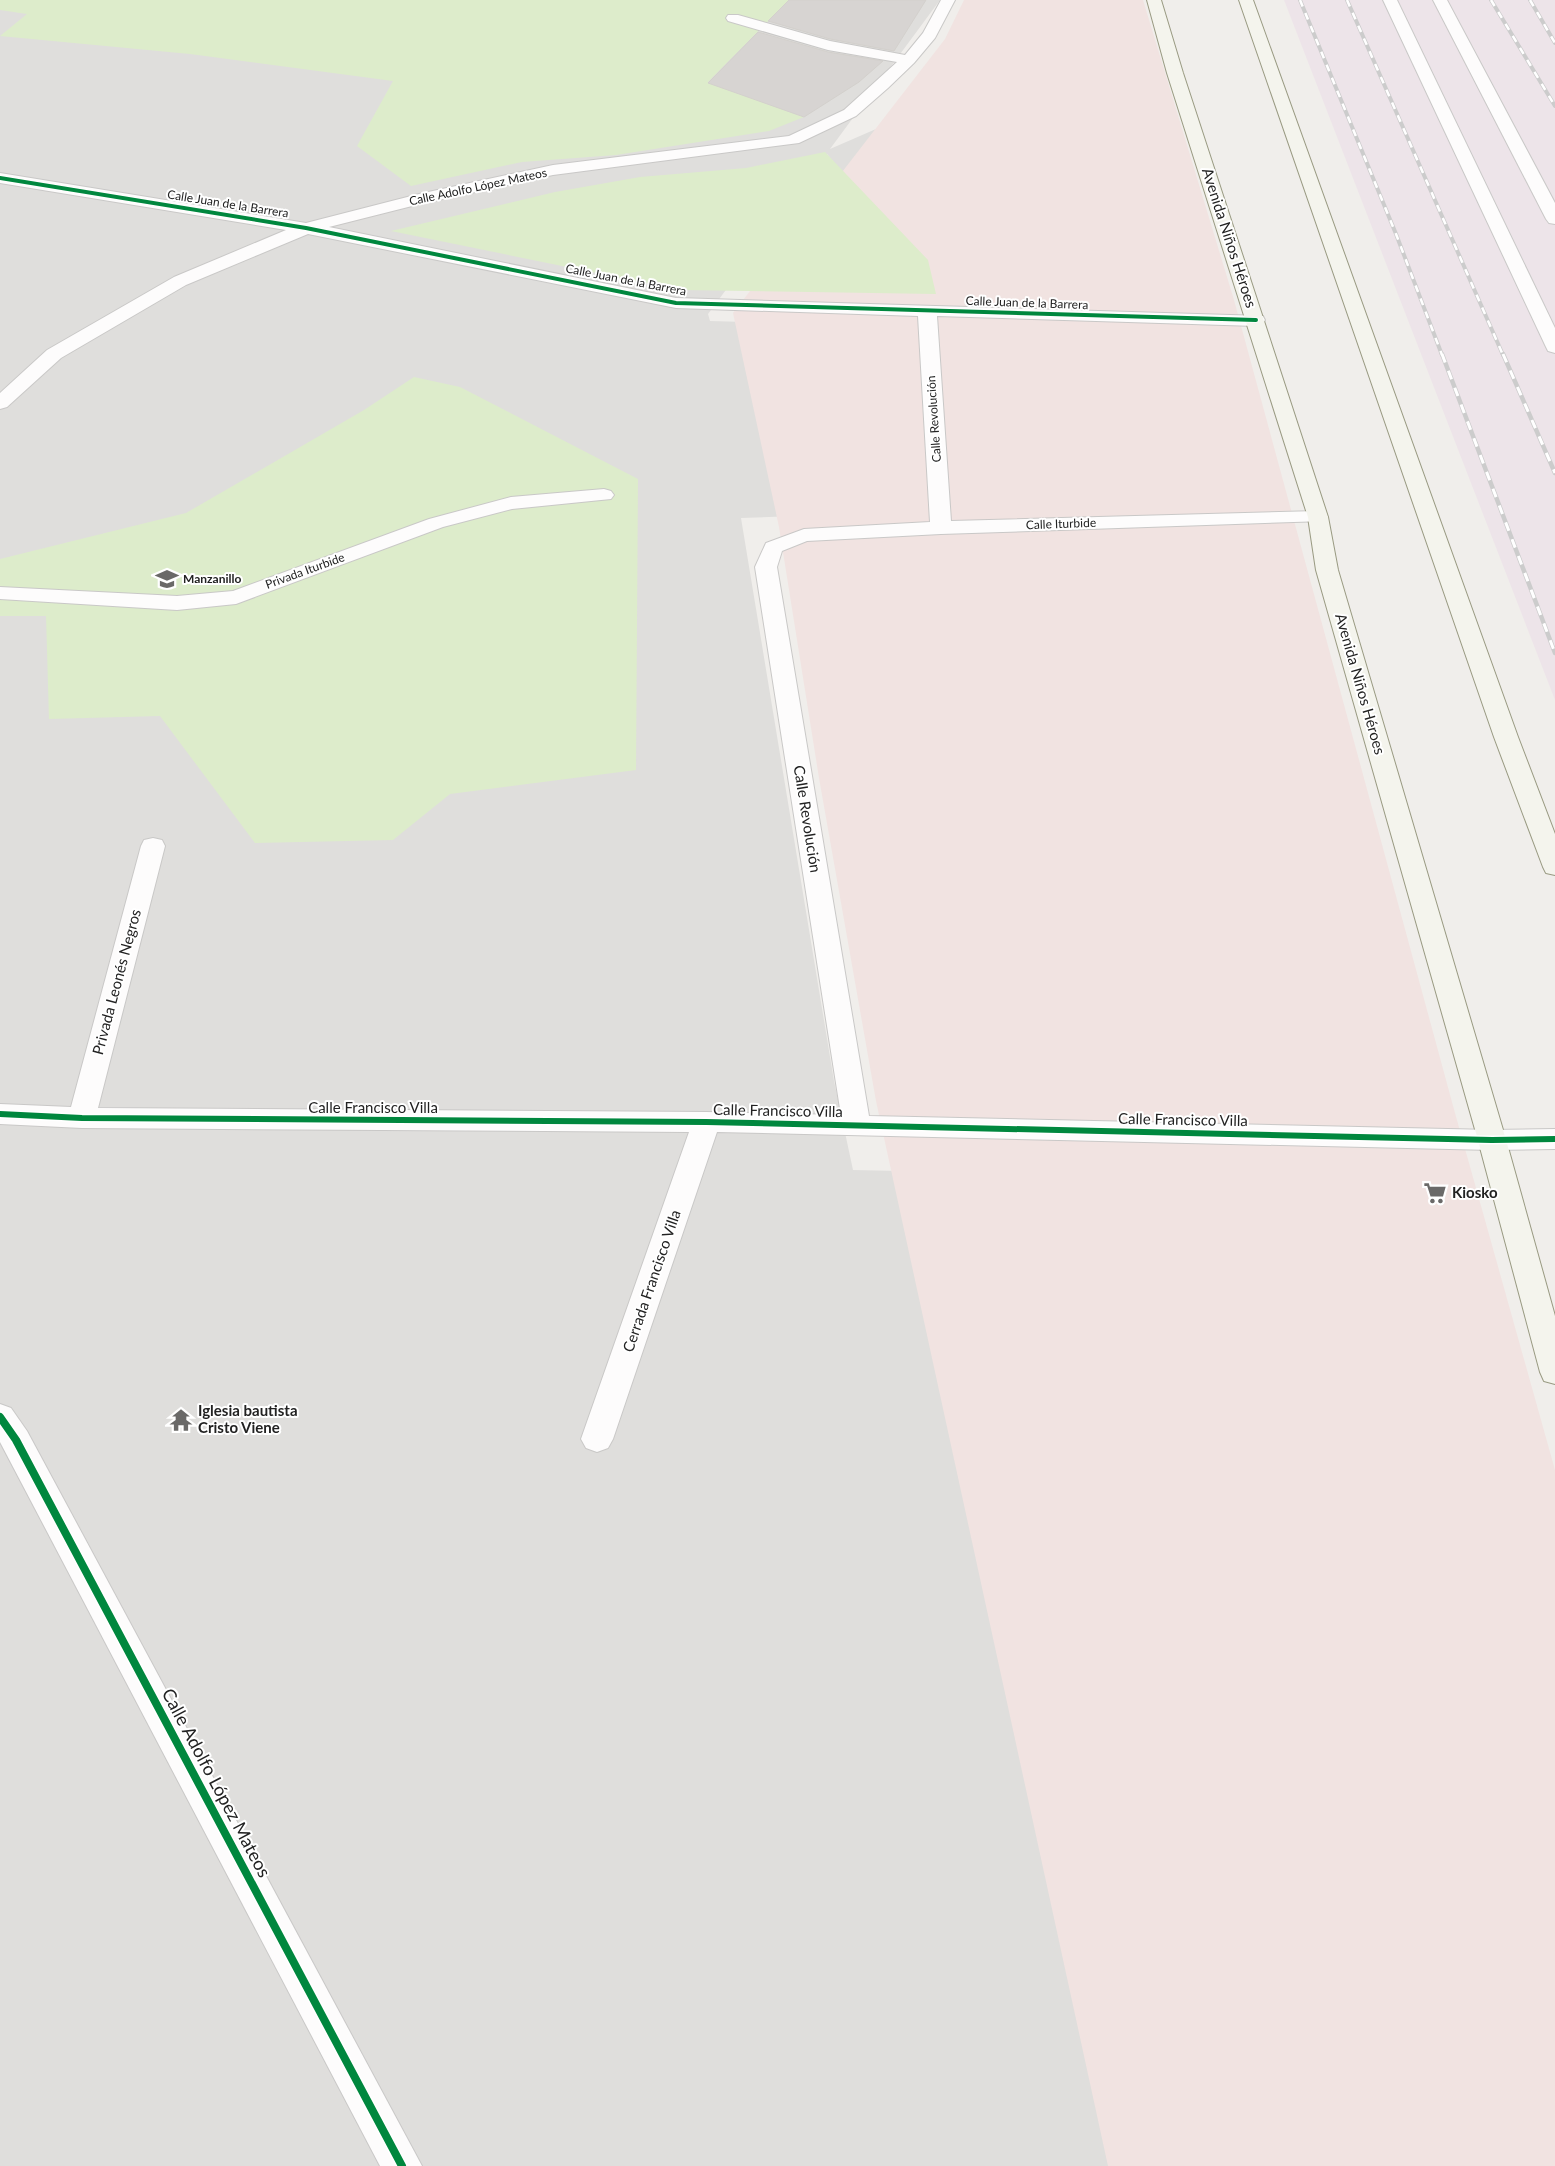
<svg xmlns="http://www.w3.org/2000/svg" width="1555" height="2166" font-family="Lato,sans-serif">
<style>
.residential{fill:#dfdedc}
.commercial{fill:#f1e3e1}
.industrial{fill:#ede4e9}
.grass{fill:#ddeccb}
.building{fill:#d7d4d2;stroke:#d3d0cc}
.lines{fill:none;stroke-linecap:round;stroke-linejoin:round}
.service-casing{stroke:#c9c8c7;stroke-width:2}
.minor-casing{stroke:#c9c8c7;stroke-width:2}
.secondary-casing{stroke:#999a82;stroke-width:2}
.service{fill:#fdfcfc;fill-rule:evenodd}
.minor{fill:#fdfcfc;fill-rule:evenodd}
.secondary{fill:#f4f4ed;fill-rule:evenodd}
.rail-far1-casing{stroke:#ccc;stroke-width:4}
.rail-casing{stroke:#ccc;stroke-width:4.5}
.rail-far1{stroke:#fff;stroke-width:2.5;stroke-dasharray:7;stroke-linecap:butt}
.rail{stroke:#fff;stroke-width:3;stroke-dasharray:9;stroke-linecap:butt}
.cycleway-far2-casing{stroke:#fff;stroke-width:5.5}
.cycleway-far1-casing{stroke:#fff;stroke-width:9}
.cycleway-casing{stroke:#fff;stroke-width:11}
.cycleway-far2{stroke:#00873e;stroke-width:4}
.cycleway-far1{stroke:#00873e;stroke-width:6}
.cycleway{stroke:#00873e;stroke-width:8}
.labels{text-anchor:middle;stroke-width:4;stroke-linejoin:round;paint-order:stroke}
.far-street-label{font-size:12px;fill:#222;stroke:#fff}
.far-poi-label{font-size:12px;font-weight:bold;fill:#222;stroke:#fff;text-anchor:start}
.street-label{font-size:15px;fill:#222;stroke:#fff}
.poi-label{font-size:15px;font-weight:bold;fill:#222;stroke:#fff;text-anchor:start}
.near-street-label{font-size:18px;fill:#222;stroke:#fff}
</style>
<rect width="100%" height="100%" fill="#f0eeeb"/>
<path class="residential" d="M0,0H940L830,149L876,129L936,294L827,154L708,314L710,321L891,326L902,512L741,518L834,1081L853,1170L1136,1176L1150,2166H0Z"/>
<path class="commercial" d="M964,0H1143L1234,300L1455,1113L1555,1470V2166H1108L876,1101L819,778L779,527L733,313L945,39Z"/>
<path class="industrial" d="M1284,0H1555V700Z"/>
<g class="grass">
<path d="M0,0H789L708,82L804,117L769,131L616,155L522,162L411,186L357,146L393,81L190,54L0,36L27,14L0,10Z"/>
<path d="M825,152L928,260L936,294L680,290L391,231L555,192L640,177L746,168Z"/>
<path d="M414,377L460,387L638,479L636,770L450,794L393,840L255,843L160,716L49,719L46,616H0V559L186,513L364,410Z"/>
</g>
<g class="building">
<path d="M789,0H926L894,51L830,39L768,21Z"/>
<path d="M758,32L828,52L883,61L859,82L804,117L708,83Z"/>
</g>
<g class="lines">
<defs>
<g id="service">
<path d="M1383,0H1397L1555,328V353L1548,351L1546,347Z"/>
<path d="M1433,0H1447L1555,203V224L1549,223L1546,219Z"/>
</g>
<g id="minor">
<path d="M941,0H955L935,38L914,63L888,88L856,116L799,143L553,175L420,204L329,227L676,298L1263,316L1265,320L1263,324L1256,326L937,316L951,521L1318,511L1325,513L1328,517L1325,521L941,534L807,541L782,551L777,567L869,1116L1492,1130L1555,1129V1149L1492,1150L717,1132L613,1439L608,1448L597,1452L586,1448L581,1439L689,1132L82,1128L0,1124V1104L71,1107L141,846L144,840L153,838L162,840L165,846L98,1108L706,1112L841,1115L755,567L766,543L804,529L930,522L918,316L676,308L308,234L186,285L61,358L7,407L0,409V393L47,350L174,277L286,230L0,183V173L306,223L419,194L553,165L789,136L844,110L897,62L828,50L728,21L726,18L728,15H738L830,41L905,55L923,33Z"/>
<path d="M604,489L611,491L614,495L611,499L512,509L443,527L236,604L177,610L0,599V587L177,596L233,591L429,519L511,497Z"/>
<path d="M0,1404L11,1408L27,1431L422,2166H380L0,1442Z"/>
</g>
<g id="secondary">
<path d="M1147,0H1161L1183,73L1328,517L1338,570L1506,1140L1555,1316V1384L1544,1381L1540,1372L1478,1140L1316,570L1308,517L1167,73Z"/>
<path d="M1239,0H1253L1518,737L1555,834V875L1546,873L1543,867L1494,737Z"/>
</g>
</defs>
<use href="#service" class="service-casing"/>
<use href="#minor" class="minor-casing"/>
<use href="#secondary" class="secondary-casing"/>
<use href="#service" class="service"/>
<use href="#minor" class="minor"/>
<use href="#secondary" class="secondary"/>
<defs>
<g id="rail-far1">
<path d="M1300,0L1396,234L1442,355"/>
<path d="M1347,0L1503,355"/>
<path d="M1491,0L1555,106"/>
<path d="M1530,0L1555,43"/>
</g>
<g id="rail">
<path d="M1442,354L1555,653"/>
<path d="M1503,354L1555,473"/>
</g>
</defs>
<use href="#rail-far1" class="rail-far1-casing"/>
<use href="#rail" class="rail-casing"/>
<use href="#rail-far1" class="rail-far1"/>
<use href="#rail" class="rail"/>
<defs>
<path id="cycleway-far2" d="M0,178L306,228L676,303L1256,320"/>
<path id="cycleway-far1" d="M0,1114L82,1118L706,1122L1492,1140L1555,1139"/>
<path id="cycleway" d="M0,1417L16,1440L402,2166"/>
</defs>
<use href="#cycleway-far2" class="cycleway-far2-casing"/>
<use href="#cycleway-far1" class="cycleway-far1-casing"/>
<use href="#cycleway" class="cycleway-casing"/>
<use href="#cycleway-far2" class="cycleway-far2"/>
<use href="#cycleway-far1" class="cycleway-far1"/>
<use href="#cycleway" class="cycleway"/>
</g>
<defs>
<symbol id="school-bare" viewBox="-9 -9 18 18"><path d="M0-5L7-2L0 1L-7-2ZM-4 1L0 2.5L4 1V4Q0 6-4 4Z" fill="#6a6968" stroke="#fff" stroke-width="2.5" paint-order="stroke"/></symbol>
<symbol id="supermarket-bare" viewBox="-9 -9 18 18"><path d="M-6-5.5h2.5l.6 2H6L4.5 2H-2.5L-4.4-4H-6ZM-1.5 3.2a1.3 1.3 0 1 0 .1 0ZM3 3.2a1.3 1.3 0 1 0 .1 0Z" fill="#6a6968" stroke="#fff" stroke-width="2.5" paint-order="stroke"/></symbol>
<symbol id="temple-bare" viewBox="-9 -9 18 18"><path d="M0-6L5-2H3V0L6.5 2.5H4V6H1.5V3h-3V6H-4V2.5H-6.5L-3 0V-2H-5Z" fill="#6a6968" stroke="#fff" stroke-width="2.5" paint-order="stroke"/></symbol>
</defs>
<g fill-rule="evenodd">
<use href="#school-bare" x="151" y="563" width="32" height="32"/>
<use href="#supermarket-bare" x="1419" y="1177" width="32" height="32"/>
<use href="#temple-bare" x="165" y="1404" width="32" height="32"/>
</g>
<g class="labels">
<g class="far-street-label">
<text transform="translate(478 187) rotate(-12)" y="4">Calle Adolfo López Mateos</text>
<text transform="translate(228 204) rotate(9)" y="4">Calle Juan de la Barrera</text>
<text transform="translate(626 280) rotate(11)" y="4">Calle Juan de la Barrera</text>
<text transform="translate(1027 303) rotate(2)" y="4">Calle Juan de la Barrera</text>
<text transform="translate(934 419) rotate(-94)" y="4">Calle Revolución</text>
<text transform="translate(1061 524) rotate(-2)" y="4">Calle Iturbide</text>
<text transform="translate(305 571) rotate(-20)" y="4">Privada Iturbide</text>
</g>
<g class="far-poi-label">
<text x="183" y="583">Manzanillo</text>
</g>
<g class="street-label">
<text transform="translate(1229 238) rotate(72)" y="5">Avenida Niños Héroes</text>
<text transform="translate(1360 684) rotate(74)" y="5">Avenida Niños Héroes</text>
<text transform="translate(807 819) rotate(81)" y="5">Calle Revolución</text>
<text transform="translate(117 982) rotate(-75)" y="5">Privada Leonés Negros</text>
<text x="373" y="1113">Calle Francisco Villa</text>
<text transform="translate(778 1111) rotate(1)" y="5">Calle Francisco Villa</text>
<text transform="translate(1183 1120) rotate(1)" y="5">Calle Francisco Villa</text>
<text transform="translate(652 1281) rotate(-71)" y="5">Cerrada Francisco Villa</text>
</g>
<g class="poi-label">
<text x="1452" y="1198">Kiosko</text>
<text x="198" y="1416">Iglesia bautista<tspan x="198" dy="17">Cristo Viene</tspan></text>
</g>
<g class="near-street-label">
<text transform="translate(216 1783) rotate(62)" y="6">Calle Adolfo López Mateos</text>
</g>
</g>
</svg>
